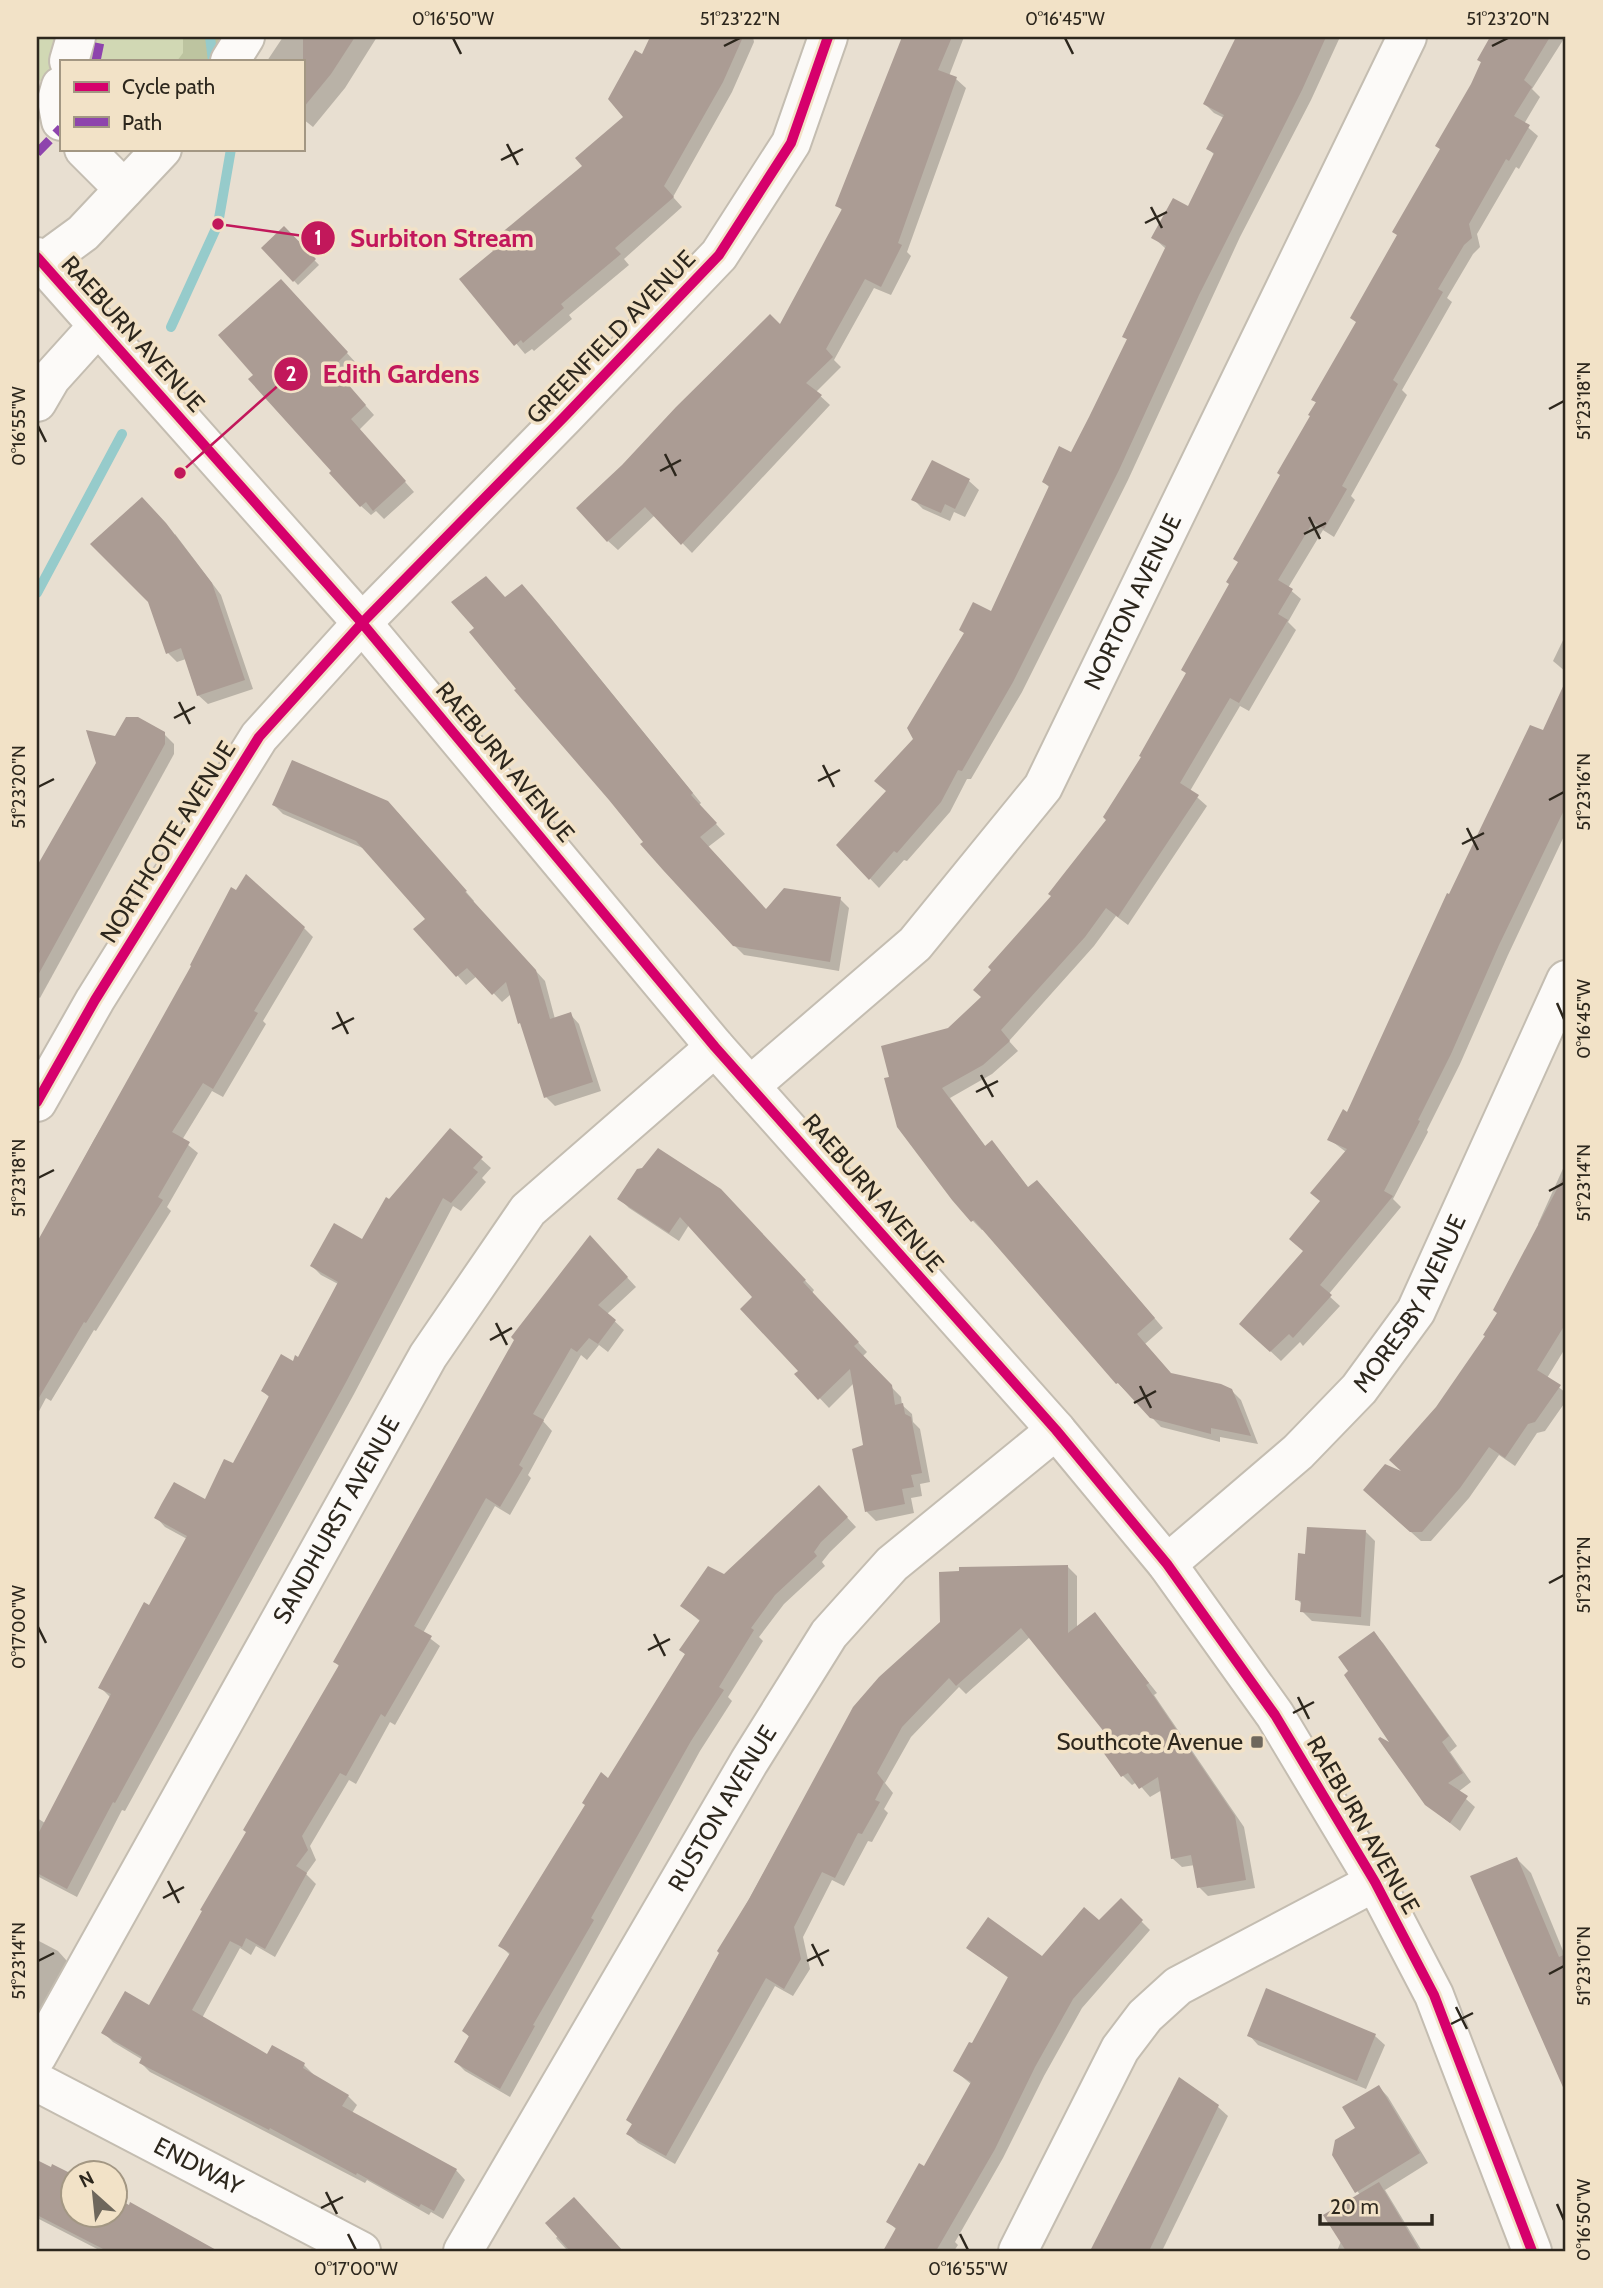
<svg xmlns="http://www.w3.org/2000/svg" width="1603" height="2288" font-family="Cabin,sans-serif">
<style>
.green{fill:#d1d8b4}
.forest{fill:#bdc4a0}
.shadow{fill:#0003}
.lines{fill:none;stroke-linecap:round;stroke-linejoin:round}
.stream{stroke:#96cbcb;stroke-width:10}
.building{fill:#ab9c94}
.minor-casing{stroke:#c4bdb1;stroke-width:42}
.minor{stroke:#fcfaf8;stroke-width:38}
.quiet{stroke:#8e44ad;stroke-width:9;stroke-dasharray:18 9;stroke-linecap:butt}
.cycleway-casing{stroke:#f2e2c7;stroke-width:15}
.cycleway{stroke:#d6006c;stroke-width:10}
.ticks{fill:none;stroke:#2d271d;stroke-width:2.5}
.poi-dot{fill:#6e675c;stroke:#f2e2c7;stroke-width:2.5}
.labels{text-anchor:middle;stroke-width:7;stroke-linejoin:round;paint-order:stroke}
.street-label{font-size:24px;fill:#2d271d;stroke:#f2e2c7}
.poi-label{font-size:24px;fill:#2d271d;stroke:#f2e2c7;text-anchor:end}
.leader{fill:none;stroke:#c2185b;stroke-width:2.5}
.callout-dot{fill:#c2185b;stroke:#f2e2c7;stroke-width:2.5}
.mark-label{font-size:21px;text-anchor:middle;font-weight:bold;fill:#fff}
.callout-label{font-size:26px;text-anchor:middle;font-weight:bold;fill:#c2185b;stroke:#f2e2c7;stroke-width:7;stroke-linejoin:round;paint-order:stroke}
.neatline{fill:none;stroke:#2d271d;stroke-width:2.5}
.ticks-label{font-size:18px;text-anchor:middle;fill:#2d271d}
</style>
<rect width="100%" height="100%" fill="#e8dfd1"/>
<path class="green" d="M37,37H232L224,61H61V100L37,78Z"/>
<path class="forest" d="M183,37H232L224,61H177L183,53Z"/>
<g class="shadow">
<path d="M283,37H377L345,88L313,127L303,119V61H267Z"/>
<path d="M652,37H753L754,42L732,92L673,197L682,207L624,259L629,265L569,315L572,319L534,351L532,349L525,354L462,279L495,251L584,166L626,117L643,56Z"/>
<path d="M903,37H964L949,76L956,79L966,88L907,252L911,256L891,295L874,288L834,360L841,367L816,392L830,405L692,553L655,515L618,550L608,541L780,326L843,211L837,205Z"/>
<path d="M1271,37H1340L1311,100L1240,237L1128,480L1022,692L971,779H967L950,812L907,861L904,860L879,888L838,845L887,792L915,739L992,614L1050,488L1044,482L1072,454L1128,340L1124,337L1166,249L1154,238L1189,209L1215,155L1208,149L1224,118L1214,113L1205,104L1250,82Z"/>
<path d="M1492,37H1565L1532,89L1540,97L1524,124L1538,136L1519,169L1516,167L1477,234L1480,247L1473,254L1447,298L1452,302L1402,390L1407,395L1351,496L1355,500L1334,537L1323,530L1288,588L1301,599L1288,622L1296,630L1249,711L1240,706L1190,791L1207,806L1128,925L1116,916L1094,946L1009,1041L1018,1051L992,1074L950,1098L986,1147L992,1142L1029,1189L1046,1191L1163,1328L1145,1344L1172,1375L1231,1390L1241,1400L1258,1444L1220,1437V1442L1161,1427L1118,1383L984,1229L982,1230L973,1221L899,1126L949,1030L984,997L1108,820L1187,674L1317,403L1313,400L1357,323L1483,64L1479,60Z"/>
<path d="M284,228L319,265L298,285L263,248Z"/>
<path d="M291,291L356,363L341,378L374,415L359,430L414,492L384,519L376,511L371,515L361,506L256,375Z"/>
<path d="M933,462L969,481L979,490L965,517L954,512L950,521L923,509L914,500Z"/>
<path d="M175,534L221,595L253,689L208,704L198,695L186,659L177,662L168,653Z"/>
<path d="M505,598L549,616L701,803L699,805L725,834L708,847L766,911L840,899L849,908L839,971L744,955L734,945L645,842Z"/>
<path d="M1566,634V672L1553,661Z"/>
<path d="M1566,684V832L1508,955L1460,1064L1427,1130L1428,1132L1393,1199L1401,1207L1328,1295L1340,1306L1303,1346L1300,1342L1281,1361L1251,1333L1305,1252L1321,1202L1346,1152L1329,1139L1347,1115L1450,897L1544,733Z"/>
<path d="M164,734L174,744V754L40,998L37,996V872L98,763L115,738Z"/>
<path d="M274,805L397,812L474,901L473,902L545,981L555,1019L570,1014L579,1024L601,1091L555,1106L546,1097L511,994L502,1002L477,976L466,985L416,929L427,919L365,849L283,814Z"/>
<path d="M304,928L313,937L263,1021L266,1024L223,1097L212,1091L182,1140L198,1153L167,1207L171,1211L96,1331L94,1330L51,1401L46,1398L37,1415V1247L94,1140L147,1050Z"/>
<path d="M481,1159L491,1168L482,1178L486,1182L461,1211L453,1206L354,1394L125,1811L122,1810L77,1897L37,1876V1818L45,1823L111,1698L101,1688L150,1607L187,1539L165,1527L156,1517L206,1502L233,1466L270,1398L263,1391L298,1359L338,1284L321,1275L312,1266L362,1241L389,1201Z"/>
<path d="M1566,1162V1347L1547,1378L1566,1393V1401L1545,1431L1537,1433L1515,1466L1499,1455L1469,1498L1431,1541H1421L1374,1499L1407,1477L1437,1408L1487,1336L1499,1313L1540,1226L1538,1224Z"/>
<path d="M619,1198L730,1201L814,1290L812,1293L867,1352L862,1357L901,1397L902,1405L912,1414L913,1422L920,1429L930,1482L920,1484L922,1496L911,1498L914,1513L876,1521L867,1512L865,1446L854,1383L829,1408L797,1374L800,1371L755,1297L689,1225L679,1241L629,1208Z"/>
<path d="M599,1247L636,1287L607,1314L624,1330L608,1352L599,1345L587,1360L581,1355L543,1421L552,1431L528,1475L531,1478L510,1515L495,1506L423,1633L440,1646L395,1725L390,1722L356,1784L349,1780L310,1846L316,1860L306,1874L316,1884L275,1957L256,1946L251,1955L240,1948L202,2018L268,2056L304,2065L313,2074L312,2076L348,2096L357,2105L352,2113L456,2170L465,2180L443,2219L431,2212L429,2215L367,2180L365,2183L150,2072L141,2063L143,2060L113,2042L104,2033L150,2008L340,1667L335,1662Z"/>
<path d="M828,1497L856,1527L830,1552L822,1562L825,1566L784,1604L759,1637L763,1641L728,1697L732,1701L700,1751L510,2097L465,2071L456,2062L470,2038L464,2031L510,1955L501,1946L609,1780L686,1655L681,1650L701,1622L682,1606L725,1577Z"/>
<path d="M1366,1532L1375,1541L1370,1626L1312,1621L1302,1611L1303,1605L1297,1599L1306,1556Z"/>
<path d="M1068,1567L1077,1576V1628L1094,1614L1157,1693L1154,1695L1244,1827L1255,1888L1208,1896L1199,1887L1195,1865L1182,1867L1172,1858L1162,1790L1150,1797L1137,1782L1132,1785L1123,1776L1107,1733L1030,1637L966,1694L959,1687L911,1737L885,1783L893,1793L884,1809L888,1813L872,1842L868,1841L844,1886L832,1880L803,1937L810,1969L793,1996L775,1986L675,2164L638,2143L628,2134L633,2125L628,2120L854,1708Z"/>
<path d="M1374,1634L1383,1643L1457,1746L1450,1752L1471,1782L1458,1792L1475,1807L1460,1831L1426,1804L1395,1748Z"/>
<path d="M1517,1859L1531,1873L1566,1958V2090L1472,1877Z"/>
<path d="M1121,1901L1150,1930L1082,2008L1044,2076L1003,2158L955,2242L958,2245L954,2251H885L897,2230L888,2221L925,2169L971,2084L955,2071L972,2045L1010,1979L968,1948L1042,1958L1099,1923Z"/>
<path d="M37,1940L58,1951L67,1961L40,2016L37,2015Z"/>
<path d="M1267,1991L1375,2036L1385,2045L1366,2089L1258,2045L1249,2035Z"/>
<path d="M1180,2080L1218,2107L1228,2116L1162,2251H1094Z"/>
<path d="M1379,2087L1388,2097L1428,2163L1385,2190L1422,2251H1337L1360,2195L1334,2155L1357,2128Z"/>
<path d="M37,2162L52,2169L74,2214H116V2200L129,2207L131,2204L215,2251H101L37,2218Z"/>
<path d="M583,2208L622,2251H564L566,2249L556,2238Z"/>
</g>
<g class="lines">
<g class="stream">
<path d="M210,37L213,61"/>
<path d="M171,327L218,224L231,149"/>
<path d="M37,593L122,434"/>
</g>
</g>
<g class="building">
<path d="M303,37H355L331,74L303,108Z"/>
<path d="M650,37H743L723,82L664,186L674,197L615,248L621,254L561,304L564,308L523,343L521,340L514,346L459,279L493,251L487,245L582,166L575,158L623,117L608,99L635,50L642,54Z"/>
<path d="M902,37H952L938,70L957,77L898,243L902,245L881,287L865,279L826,349L833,357L806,383L822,395L681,545L645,507L607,542L576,508L622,465L676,407L770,314L780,324L842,209L835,206Z"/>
<path d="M1236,37H1326L1302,90L1199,295L1119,470L1013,682L962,771L958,770L941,802L897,853L894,851L869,880L836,845L886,791L874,781L913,739L907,728L964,633L959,630L973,602L991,611L1049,486L1042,482L1059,446L1071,452L1089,417L1127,339L1122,337L1166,246L1151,238L1173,198L1188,206L1214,153L1206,149L1224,115L1203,104Z"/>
<path d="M1490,37H1550L1524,80L1532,87L1514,116L1530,125L1509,161L1506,159L1469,224L1472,238L1464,245L1438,289L1443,292L1393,380L1398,384L1342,486L1347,489L1324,529L1313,522L1278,580L1293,589L1278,614L1288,620L1239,703L1230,698L1180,783L1199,795L1118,917L1106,908L1085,937L1001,1030L1010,1041L983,1065L942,1088L985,1146L992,1140L1028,1187L1037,1180L1155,1318L1137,1334L1171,1373L1221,1384L1232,1389L1251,1436L1211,1428V1434L1150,1418L1118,1383L1116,1384L974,1220L971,1222L952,1200L897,1127L884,1078L889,1077L881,1046L948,1028L981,997L973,990L991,970L988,967L1051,896L1048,894L1062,876L1106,820L1103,817L1141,757L1139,756L1186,673L1181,670L1229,584L1226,582L1238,562L1233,559L1280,475L1277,473L1310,416L1308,415L1316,402L1311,400L1356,322L1350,318L1397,235L1392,232L1440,149L1435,146L1471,84L1481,62L1477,60Z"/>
<path d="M284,226L316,259L293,282L261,248Z"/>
<path d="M281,279L348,352L333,367L366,405L351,419L406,481L373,511L366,502L360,507L329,473L331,471L248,379L253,375L218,335Z"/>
<path d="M932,460L970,479L955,509L945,504L941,513L911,500Z"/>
<path d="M142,497L166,523L212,583L245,680L197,696L181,648L166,654L148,602L90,544Z"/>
<path d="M486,576L505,597L522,584L539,604L693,793L691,795L717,823L700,837L766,909L784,888L841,897L830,962L733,946L663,870L640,844L643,842L609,800L514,690L516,689L469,632L474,628L451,602Z"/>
<path d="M1566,680V806L1499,945L1451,1054L1418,1120L1420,1121L1384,1191L1393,1196L1320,1285L1332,1295L1293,1338L1289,1334L1270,1352L1239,1324L1303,1251L1289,1239L1320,1201L1310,1193L1347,1149L1327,1140L1343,1109L1347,1112L1447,893L1449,894L1530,725L1543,730Z"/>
<path d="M126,717H138L165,732V744L37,977V866L96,763L86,730L115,736Z"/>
<path d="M292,760L388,801L467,891L465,892L536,970L550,1019L571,1012L593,1082L544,1098L520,1023L518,1024L506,982L492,995L467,968L456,977L413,929L425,919L356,841L272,805Z"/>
<path d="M246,874L305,927L254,1011L258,1013L213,1089L203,1083L172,1132L190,1142L158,1197L163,1200L86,1323L84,1322L37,1401V1242L191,966L190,965L231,887L236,890Z"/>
<path d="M450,1128L483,1157L473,1168L478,1172L451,1203L443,1198L345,1384L115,1803L113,1802L67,1889L37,1873V1836L111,1694L98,1688L144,1602L149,1605L187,1536L154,1518L162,1503L174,1482L205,1499L224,1459L233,1463L269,1396L261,1391L281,1354L293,1361L295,1355L298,1357L338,1282L310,1266L334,1223L362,1239L386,1197L389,1199Z"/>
<path d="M658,1148L721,1189L806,1280L803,1282L859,1342L854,1346L892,1385L895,1405L903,1403L905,1414L911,1417L922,1473L911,1475L914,1487L902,1489L905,1504L865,1512L852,1449L863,1445L850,1369L818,1400L794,1374L798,1371L740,1309L752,1297L680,1217L669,1233L617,1199L637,1169L642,1168Z"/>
<path d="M1566,1172V1323L1537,1370L1561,1385L1535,1422L1528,1424L1505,1458L1489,1447L1460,1488L1422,1532H1410L1363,1490L1385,1464L1401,1471L1389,1460L1436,1407L1485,1336L1483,1335L1497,1313L1493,1310Z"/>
<path d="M590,1235L628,1277L598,1305L616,1320L598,1344L589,1338L577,1352L571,1348L533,1414L544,1420L519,1465L523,1468L500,1507L486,1498L414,1626L432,1636L385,1717L381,1714L346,1776L340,1773L302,1836L308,1850L296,1866L307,1873L265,1949L246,1938L242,1947L230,1941L192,2010L267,2054L272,2045L305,2063L303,2068L349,2095L342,2106L457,2169L434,2211L421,2204L419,2207L357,2173L356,2175L270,2128L269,2130L139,2063L142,2057L101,2033L125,1991L149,2005L202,1911L200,1910L246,1832L243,1830L339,1665L333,1662L514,1340L511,1337Z"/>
<path d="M819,1485L848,1517L821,1542L814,1552L817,1556L775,1595L751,1628L754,1630L719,1687L724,1690L691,1741L591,1918L594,1920L533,2025L535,2026L500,2089L454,2062L469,2036L462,2031L510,1953L498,1946L585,1805L582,1803L601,1772L608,1778L685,1654L679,1650L700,1620L680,1606L708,1566L724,1574Z"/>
<path d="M1307,1527L1366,1530L1361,1617L1300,1612L1301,1601L1295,1600L1298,1553L1305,1554Z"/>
<path d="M1068,1565V1633L1095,1612L1149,1683L1146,1685L1235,1816L1246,1880L1197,1888L1191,1855L1171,1859L1158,1777L1139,1789L1128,1773L1121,1777L1095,1741L1105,1733L1021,1628L956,1686L949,1678L902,1727L877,1773L884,1782L875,1800L880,1802L862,1834L858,1833L835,1878L822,1872L794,1927L801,1959L784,1989L766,1978L666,2156L626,2134L632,2124L626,2120L685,2015L719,1953L717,1951L749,1899L853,1707L879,1677L940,1622L939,1572L959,1571V1567Z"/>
<path d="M1374,1631L1449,1736L1442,1742L1463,1773L1448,1783L1468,1796L1450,1823L1425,1805L1378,1739L1380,1737L1389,1742L1344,1675L1348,1671L1338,1657Z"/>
<path d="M1517,1857L1559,1957L1566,1954V2094L1470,1876Z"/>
<path d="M1121,1898L1143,1920L1073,1999L1035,2067L995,2149L936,2251H883L896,2228L886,2222L919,2163L924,2166L971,2082L953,2071L969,2042L972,2043L1008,1977L966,1948L988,1917L1042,1956L1084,1907L1099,1920Z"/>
<path d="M1266,1988L1376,2034L1357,2081L1247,2036Z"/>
<path d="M1179,2077L1219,2105L1149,2251H1090Z"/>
<path d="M1379,2085L1420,2153L1355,2193L1332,2155L1335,2140L1355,2128L1342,2107Z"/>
<path d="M37,2160L51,2167L52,2164L74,2175V2215H116V2198L129,2205L130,2202L218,2251H107L37,2215Z"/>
<path d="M1379,2182L1420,2251H1346L1323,2215Z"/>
<path d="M574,2197L623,2251H570L545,2223Z"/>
</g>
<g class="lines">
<defs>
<g id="minor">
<path d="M69,61L76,37"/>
<path d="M230,61L245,37"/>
<path d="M61,86L57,100L61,121"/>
<path d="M84,149L124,189"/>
<path d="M37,257L362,623L715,1047L1056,1430L1167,1564L1275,1715L1375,1882L1434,1995L1532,2251"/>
<path d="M42,263L83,233L162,149"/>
<path d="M37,402L51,378L97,327"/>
<path id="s1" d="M750,1086L915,944L1043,787L1407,37"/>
<path d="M37,1102L95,1000L259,737L362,623L564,417L719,255L791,143L828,37"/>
<path id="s2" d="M1167,1564L1298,1452L1359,1389L1416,1311L1566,980"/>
<path id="s3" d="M37,2056L428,1356L528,1210L715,1047"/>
<path id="s4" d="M37,2082L361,2251"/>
<path id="s5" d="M463,2251L749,1762L829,1634L892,1564L1056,1430"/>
<path d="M1018,2251L1120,2049L1145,2016L1178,1986L1375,1882"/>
</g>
</defs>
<use href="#minor" class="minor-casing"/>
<use href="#minor" class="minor"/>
<g class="quiet">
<path d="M96,61L101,37"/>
<path d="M37,153L61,128"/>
</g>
<defs>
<g id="cycleway">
<path d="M37,257L362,623L715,1047L1056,1430L1167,1564L1275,1715L1375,1882L1434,1995L1532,2251"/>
<path d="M37,1102L95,1000L259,737L362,623L564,417L719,255L791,143L828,37"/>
</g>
</defs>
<use href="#cycleway" class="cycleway-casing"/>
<use href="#cycleway" class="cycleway"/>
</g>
<path class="ticks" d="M453,38L461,54M1065,38L1073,54M724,46L740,38M1492,46L1508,38M507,144L518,165M501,160L523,149M1151,207L1162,228M1145,223L1167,212M1549,409L1564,401M38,426L46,442M665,454L676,476M660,471L681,460M1309,517L1320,539M1304,534L1326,523M179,702L190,724M174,718L195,707M823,765L834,787M818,781L840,770M38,787L54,779M1549,800L1564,792M1467,828L1478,850M1462,844L1484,833M1557,1003L1564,1019M337,1012L348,1034M332,1029L354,1018M981,1075L993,1097M976,1092L998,1081M38,1178L54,1170M1549,1191L1564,1183M496,1323L507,1345M490,1340L512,1328M1140,1386L1151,1408M1134,1403L1156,1391M1549,1583L1564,1575M38,1627L46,1643M654,1634L665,1656M648,1650L670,1639M1298,1697L1309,1719M1293,1713L1314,1702M168,1881L179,1903M163,1898L184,1887M812,1944L823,1966M38,1961L54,1953M807,1961L829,1950M1549,1974L1564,1966M1456,2007L1467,2029M1451,2024L1473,2013M326,2192L337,2214M1557,2204L1564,2220M321,2208L343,2197M348,2234L356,2250M960,2234L968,2250"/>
<rect class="poi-dot" x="1250" y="1735" width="14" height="14" rx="3.5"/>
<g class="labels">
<g class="street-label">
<text transform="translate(133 334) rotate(48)" y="8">RAEBURN AVENUE</text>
<text transform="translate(611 337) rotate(-46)" y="8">GREENFIELD AVENUE</text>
<text dy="8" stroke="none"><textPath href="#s1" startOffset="626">NORTON AVENUE</textPath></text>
<text transform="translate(505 762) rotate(50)" y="8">RAEBURN AVENUE</text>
<text transform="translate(168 842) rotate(-58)" y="8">NORTHCOTE AVENUE</text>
<text transform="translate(873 1193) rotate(49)" y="8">RAEBURN AVENUE</text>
<text dy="8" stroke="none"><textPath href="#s2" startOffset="360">MORESBY AVENUE</textPath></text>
<text dy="8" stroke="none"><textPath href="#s3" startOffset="614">SANDHURST AVENUE</textPath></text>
<text dy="8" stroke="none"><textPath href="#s5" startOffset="513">RUSTON AVENUE</textPath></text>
<text transform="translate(1363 1825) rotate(60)" y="8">RAEBURN AVENUE</text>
<text dy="8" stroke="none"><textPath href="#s4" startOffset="182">ENDWAY</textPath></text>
</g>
<g class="poi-label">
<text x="1243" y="1750">Southcote Avenue</text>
</g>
</g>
<path class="leader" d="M218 224L318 238M180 473L291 374"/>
<g class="callout-dot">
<circle cx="218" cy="224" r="7"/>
<circle cx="180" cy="473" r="7"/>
<circle cx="318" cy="238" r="18"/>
<circle cx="291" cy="374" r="18"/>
</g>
<g class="mark-label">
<text x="318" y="245">1</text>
<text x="291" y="381">2</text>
</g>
<g class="callout-label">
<text x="442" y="247">Surbiton Stream</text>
<text x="401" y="383">Edith Gardens</text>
</g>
<rect width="1603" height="2288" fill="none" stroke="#f2e2c7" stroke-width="77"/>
<rect x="60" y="60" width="245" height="91" fill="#f2e2c7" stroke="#a39783" stroke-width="2"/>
<rect x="74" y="82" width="35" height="10" fill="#d6006c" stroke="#a39783" stroke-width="2"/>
<text x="122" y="94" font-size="21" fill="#2d271d">Cycle path</text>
<rect x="74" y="117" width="35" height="10" fill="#8e44ad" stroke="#a39783" stroke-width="2"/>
<text x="122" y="130" font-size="21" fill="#2d271d">Path</text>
<g transform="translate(94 2194) rotate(333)"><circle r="33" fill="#f2e2c7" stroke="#a39783" stroke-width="2"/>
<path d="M0-5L12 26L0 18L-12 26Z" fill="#6e675c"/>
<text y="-10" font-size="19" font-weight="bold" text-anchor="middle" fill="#2d271d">N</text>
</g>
<path d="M1320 2214v10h112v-10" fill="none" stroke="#2d271d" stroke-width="3.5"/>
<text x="1330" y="2214" font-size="21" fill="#2d271d" stroke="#f2e2c7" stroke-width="5" paint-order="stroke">20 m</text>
<rect x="38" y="38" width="1526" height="2212" class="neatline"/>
<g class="ticks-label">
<text x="453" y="25">0°16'50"W</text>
<text x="740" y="25">51°23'22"N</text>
<text x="1065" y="25">0°16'45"W</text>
<text x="1508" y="25">51°23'20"N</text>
<text transform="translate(1584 401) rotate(-90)" y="6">51°23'18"N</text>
<text transform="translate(19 426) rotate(-90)" y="6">0°16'55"W</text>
<text transform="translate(19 787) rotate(-90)" y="6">51°23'20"N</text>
<text transform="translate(1584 792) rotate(-90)" y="6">51°23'16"N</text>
<text transform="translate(1584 1019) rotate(-90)" y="6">0°16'45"W</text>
<text transform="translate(19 1178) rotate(-90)" y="6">51°23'18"N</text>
<text transform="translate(1584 1183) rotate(-90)" y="6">51°23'14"N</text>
<text transform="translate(1584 1575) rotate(-90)" y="6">51°23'12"N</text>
<text transform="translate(19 1627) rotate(-90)" y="6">0°17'00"W</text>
<text transform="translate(19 1961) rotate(-90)" y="6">51°23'14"N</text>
<text transform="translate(1584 1966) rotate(-90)" y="6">51°23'10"N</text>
<text transform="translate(1584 2220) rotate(-90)" y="6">0°16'50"W</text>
<text x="356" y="2275">0°17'00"W</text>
<text x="968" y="2275">0°16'55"W</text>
</g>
</svg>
